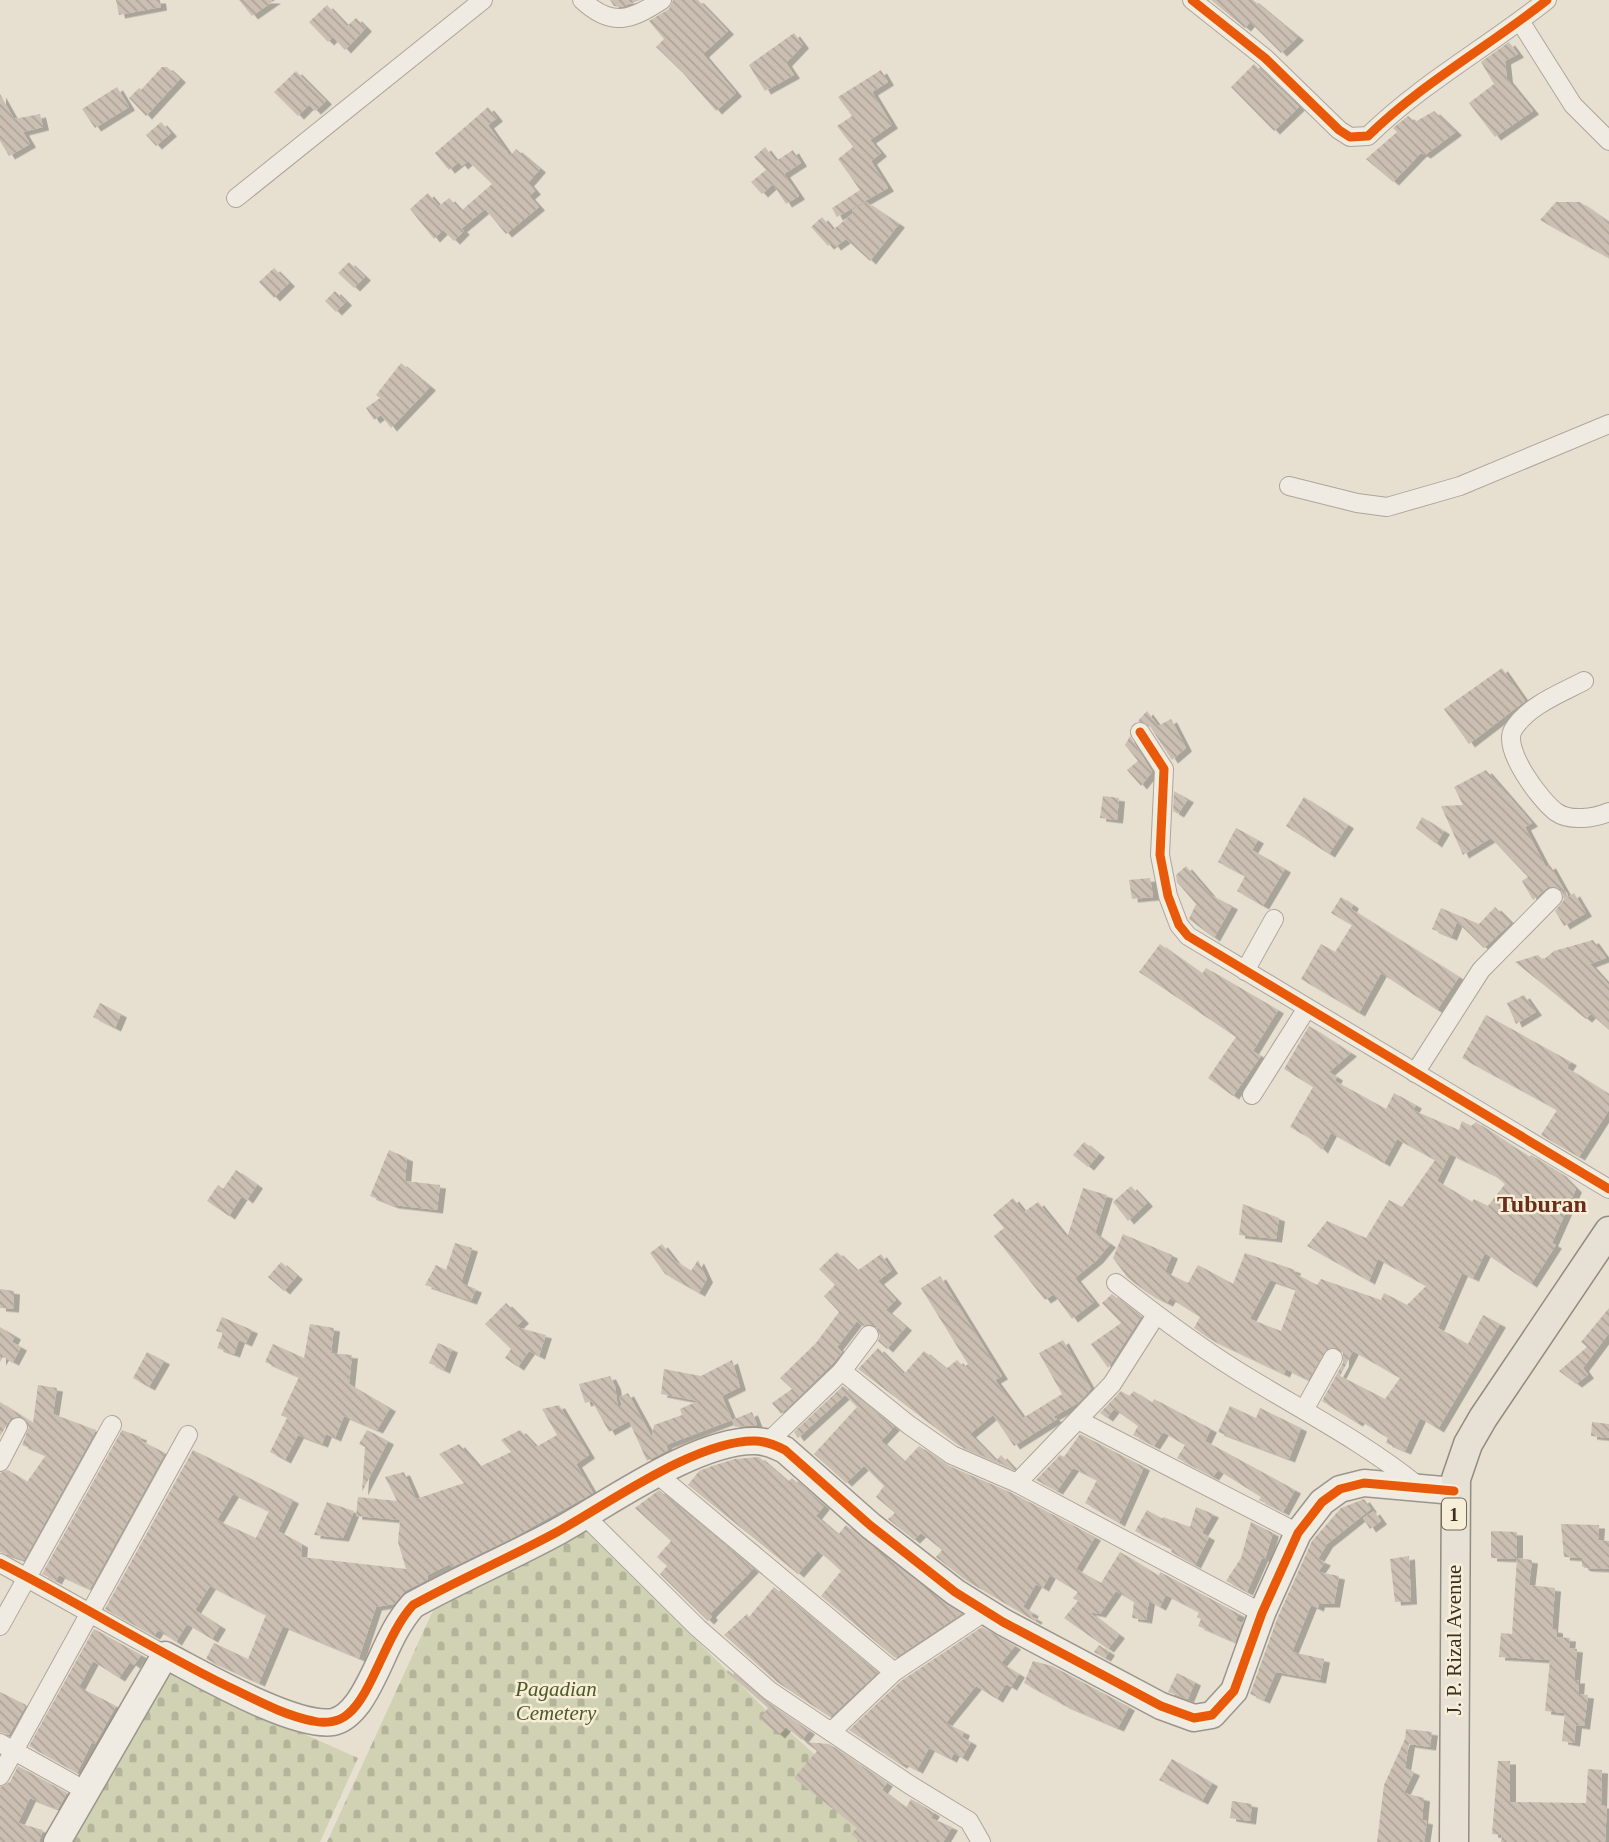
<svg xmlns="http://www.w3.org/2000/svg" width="1609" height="1842" font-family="Georgia,serif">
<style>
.cemetery{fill:url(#cemetery-stones)}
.building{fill:url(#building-back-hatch);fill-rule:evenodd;filter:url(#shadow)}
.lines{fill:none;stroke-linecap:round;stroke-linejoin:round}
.street-casing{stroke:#ada599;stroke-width:20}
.secondary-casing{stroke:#9c958a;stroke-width:29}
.primary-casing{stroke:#928b80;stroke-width:31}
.street{stroke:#efebe3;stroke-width:18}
.secondary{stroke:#efebe3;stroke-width:26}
.primary{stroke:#e6e1d4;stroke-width:28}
.cycleway-casing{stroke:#f7eed8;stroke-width:13}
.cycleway{stroke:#e8590c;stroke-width:9}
.labels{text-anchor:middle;stroke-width:5;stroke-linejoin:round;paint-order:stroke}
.shield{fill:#f7eed8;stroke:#756857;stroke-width:2}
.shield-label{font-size:19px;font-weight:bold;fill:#3d2e20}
.street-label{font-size:21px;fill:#3d2e20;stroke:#f7eed8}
.park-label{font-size:21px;font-style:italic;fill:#4d5a26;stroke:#f7eed8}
.quarter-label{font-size:24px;font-weight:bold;fill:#6b2e1e;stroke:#f7eed8}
</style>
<defs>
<pattern id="cemetery-stones" width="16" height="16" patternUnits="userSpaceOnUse" patternTransform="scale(1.75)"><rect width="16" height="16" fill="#d1d1b3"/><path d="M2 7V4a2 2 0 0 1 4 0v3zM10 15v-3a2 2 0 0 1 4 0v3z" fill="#b4b49a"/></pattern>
<pattern id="building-back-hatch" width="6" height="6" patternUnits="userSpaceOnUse" patternTransform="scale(1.75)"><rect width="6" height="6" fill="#cbbfb2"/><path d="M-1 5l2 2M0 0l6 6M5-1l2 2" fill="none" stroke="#afa499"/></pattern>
<filter id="shadow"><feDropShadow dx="6" dy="3.5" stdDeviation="0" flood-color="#0004"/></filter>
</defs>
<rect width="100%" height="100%" fill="#e7e0d1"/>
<g class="cemetery">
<path d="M583,1526L773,1717L898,1829L889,1842H327L436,1604Z"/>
<path d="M169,1674L358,1758L320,1842H72Z"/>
</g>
<g class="building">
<path d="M116,0H160L161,7L119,15Z"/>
<path d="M239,0H275L252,16Z"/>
<path d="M610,0H640L621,7L614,6Z"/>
<path d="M673,0H698L728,31L703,54L736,93L716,111L683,73L656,47L664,39L649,21L669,9Z"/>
<path d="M1211,0H1253L1298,37L1281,53L1250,22L1245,28Z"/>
<path d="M327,5L347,26L356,18L366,28L345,50L333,37L328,42L309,22Z"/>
<path d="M794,33L803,45L786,63L794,75L765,91L749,65Z"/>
<path d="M1509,42L1518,54L1505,61L1507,79L1533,111L1495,137L1469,103L1494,84L1481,62Z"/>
<path d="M1254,64L1299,107L1274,131L1231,87Z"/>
<path d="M162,67H167L180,79L146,116L129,98L139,88L141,90Z"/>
<path d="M881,70L888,82L872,92L892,125L870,140L881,153L871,161L888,188L837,217L832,208L860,190L838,159L853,147L837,126L852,116L838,97Z"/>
<path d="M296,71L326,101L315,111L309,105L298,116L274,92Z"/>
<path d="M117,87L129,107L95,128L82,109Z"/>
<path d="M0,94L14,119L40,114L43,127L23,132L30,144L9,156L0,141Z"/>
<path d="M488,107L497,118L488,125L510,156L516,149L540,169L528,183L535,191L529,196L539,207L506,234L485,209L461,229L464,231L454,241L443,230L434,239L410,209L428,193L439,206L449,198L461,211L492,184L468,161L462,166L459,162L449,170L435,153Z"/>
<path d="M1434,111L1456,132L1425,155L1421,153L1393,182L1366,159L1397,132L1393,128L1408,116L1415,122Z"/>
<path d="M161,122L171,133L156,146L146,135Z"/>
<path d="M765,147L776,161L793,150L801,163L784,174L799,196L786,204L773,184L762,194L751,182L766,170L754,157Z"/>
<path d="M866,202L899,224L870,261L846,239L835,247L832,243L828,246L811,227L822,217L833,230L853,213L852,210Z"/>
<path d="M1556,202H1580L1609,222V258L1540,220Z"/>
<path d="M349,262L365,277L354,288L338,273Z"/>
<path d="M274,268L289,283L274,298L259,282Z"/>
<path d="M335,291L346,302L336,312L325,301Z"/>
<path d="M401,363L430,387L391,428L381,415L374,420L366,408L380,398L376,395Z"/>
<path d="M1502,668L1525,701L1469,744L1444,709Z"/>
<path d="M1147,711L1158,726L1171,719L1186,748L1172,760L1149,725L1138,721Z"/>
<path d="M1130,736L1152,772L1141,786L1127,770L1138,761L1125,745Z"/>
<path d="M1486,770L1532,823L1525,827L1546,867L1550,865L1568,897L1574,893L1586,913L1564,926L1555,911L1564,900L1561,889L1549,886L1533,900L1522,881L1528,877L1491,838L1463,855L1441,806L1463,805L1454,787Z"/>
<path d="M1174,791L1188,799L1178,814L1173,811Z"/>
<path d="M1103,796L1119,798L1117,820L1100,818Z"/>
<path d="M1304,797L1348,825L1329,854L1286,826Z"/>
<path d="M1422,817L1444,831L1436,844L1416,828Z"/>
<path d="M1236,828L1258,840L1252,850L1285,869L1263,906L1237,891L1245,876L1218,862Z"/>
<path d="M1186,866L1211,895L1232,906L1214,938L1189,919L1196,904L1177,882L1176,875Z"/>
<path d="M1150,878L1153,897L1132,899L1129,880Z"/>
<path d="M1341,897L1353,905L1351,909L1459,977L1437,1010L1381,973L1359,1013L1301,979L1321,944L1335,952L1352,925L1331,913Z"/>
<path d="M1495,907L1511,923L1484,948L1457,922L1451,937L1432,929L1441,908L1479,924Z"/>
<path d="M1593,940L1606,958L1590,964L1609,985V1030L1591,1014L1586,1019L1515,962L1538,955L1543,960L1554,951Z"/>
<path d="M1160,944L1202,974L1206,968L1278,1010L1253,1051L1261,1056L1233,1096L1208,1078L1236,1037L1139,972Z"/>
<path d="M1524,995L1536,1012L1516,1024L1507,1003Z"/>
<path d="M100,1003L121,1014L115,1028L93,1017Z"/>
<path d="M1486,1015L1571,1062L1567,1068L1609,1094V1110L1579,1157L1541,1135L1557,1110L1462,1058Z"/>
<path d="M1309,1026L1351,1053L1329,1072L1337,1077L1335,1081L1386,1109L1394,1093L1416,1105L1413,1110L1459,1130L1462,1121L1471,1126L1476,1122L1529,1157L1531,1155L1560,1173L1576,1189L1552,1243L1556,1245L1531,1284L1485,1253L1473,1278L1462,1273L1438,1328L1468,1344L1483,1315L1500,1324L1438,1429L1420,1418L1405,1451L1386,1443L1388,1438L1359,1420L1357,1423L1322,1401L1343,1363V1353L1339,1348L1327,1349L1308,1380L1286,1369L1284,1374L1210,1339L1194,1328L1200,1317L1170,1298L1167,1303L1149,1294L1128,1278L1113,1258L1123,1234L1172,1255L1165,1272L1188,1283L1198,1265L1233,1284L1245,1253L1295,1270L1294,1273L1317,1285L1321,1279L1381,1300L1384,1293L1407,1305L1426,1286L1378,1259L1369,1281L1307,1246L1327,1221L1366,1238L1389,1200L1402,1207L1435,1160L1397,1139L1384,1163L1331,1133L1322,1150L1308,1137L1290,1127L1313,1087L1284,1069ZM1450,1154L1494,1175L1505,1184L1488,1206L1474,1199L1472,1202L1437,1181ZM1270,1280L1296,1289L1281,1331L1250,1319ZM1353,1351L1400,1378L1385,1399L1340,1376Z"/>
<path d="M1084,1142L1099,1154L1088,1167L1073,1155Z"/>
<path d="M389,1150L407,1158L405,1181L440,1185L437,1210L393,1205L370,1196Z"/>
<path d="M236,1170L257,1185L247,1200L242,1196L229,1216L207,1201L218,1185L223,1189Z"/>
<path d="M1131,1186L1147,1203L1128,1221L1113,1202Z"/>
<path d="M1083,1188L1107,1195L1095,1233L1110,1244L1097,1260L1075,1278L1094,1302L1072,1319L1054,1294L1045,1300L994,1236L1004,1228L993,1215L1013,1198L1024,1212L1038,1202L1067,1238Z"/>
<path d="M1243,1204L1279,1218L1276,1239L1239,1235Z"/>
<path d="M455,1243L472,1248L461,1283L476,1289L471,1301L425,1285L436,1265L446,1270Z"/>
<path d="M662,1244L675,1261L691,1271L698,1260L707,1279L699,1293L665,1274L650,1253Z"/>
<path d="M837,1252L857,1271L881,1254L892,1270L878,1281L896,1300L886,1310L906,1327L887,1349L878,1341L880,1336L876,1326L870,1324L862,1326L857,1321L837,1347L842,1352L833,1363L781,1414L772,1403L792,1389L780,1378L816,1343L839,1312L824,1296L835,1285L819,1269Z"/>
<path d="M281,1262L297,1276L284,1291L268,1277Z"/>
<path d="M940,1276L1002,1376L995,1380L1023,1418L1062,1394L1039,1353L1063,1340L1091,1389L1078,1403L1053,1417L1057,1419L1014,1446L993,1415L970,1434L996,1461L1001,1455L1014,1469L958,1445L858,1369L878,1348L904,1374L924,1351L946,1369L957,1360L964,1367L968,1364L921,1288Z"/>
<path d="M0,1289L14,1291L13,1309L0,1308Z"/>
<path d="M1112,1294L1141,1317L1108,1368L1091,1344L1121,1323L1102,1303Z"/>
<path d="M506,1303L523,1320L516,1327L546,1335L539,1356L529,1351L518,1367L505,1358L511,1349L485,1324Z"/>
<path d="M1609,1308V1333L1583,1368L1588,1375L1576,1384L1559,1371L1587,1347L1581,1342Z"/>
<path d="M222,1317L252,1330L246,1343L239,1340L234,1354L217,1348L223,1333L216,1331Z"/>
<path d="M310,1324L334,1328L331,1353L352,1355L349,1384L390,1408L377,1430L344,1416L335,1438L326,1434L322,1444L298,1435L285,1460L270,1452L287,1418L281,1415L299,1377L265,1362L273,1344L304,1358Z"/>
<path d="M0,1327L15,1336L12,1342L21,1347L13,1362L3,1357L0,1362Z"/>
<path d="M438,1343L452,1349L444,1370L429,1363Z"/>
<path d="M147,1352L164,1361L149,1387L133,1378Z"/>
<path d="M732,1360L740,1387L722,1396L732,1420L666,1445L668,1450L647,1461L629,1421L609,1432L592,1401L585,1403L579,1384L610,1376L615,1386L618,1408L622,1405L619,1397L628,1393L652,1437L654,1425L682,1415L680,1409L698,1401L661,1394L664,1369L701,1376Z"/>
<path d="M38,1385L57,1388L53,1414L96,1430L24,1560L0,1552V1473L8,1470L27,1482L46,1455L22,1445L29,1427L23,1417L11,1418L0,1436V1402L33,1423Z"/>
<path d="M843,1386L894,1427L881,1441L904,1462L919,1446L947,1465L1012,1493L1095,1537L1076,1569L1101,1583L1120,1552L1159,1576L1160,1572L1239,1614L1236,1620L1242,1623L1235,1642L1198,1626L1201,1619L1197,1617L1199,1612L1166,1595L1160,1607L1149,1601L1146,1620L1132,1618L1134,1602L1116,1591L1100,1614L1089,1612L1119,1635L1108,1649L1064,1618L1078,1601L1073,1598L1078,1592L1050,1575L1043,1588L1036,1584L1023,1607L1033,1613L1031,1616L1037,1619L1035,1621L964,1579L936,1557L942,1550L921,1533L914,1540L888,1519L895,1513L876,1497L884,1486L864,1466L846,1483L814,1454L857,1407L845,1395L798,1438L794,1432Z"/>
<path d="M1121,1391L1129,1396L1134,1391L1152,1403L1154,1399L1211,1429L1205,1441L1295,1490L1283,1512L1259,1500L1261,1497L1218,1470L1213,1477L1177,1458L1185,1445L1163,1432L1154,1446L1133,1435L1138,1426L1114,1409L1107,1418L1100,1413Z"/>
<path d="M559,1405L589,1455L576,1464L593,1493L514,1537L452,1567L450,1564L428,1575V1579L405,1591L394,1604L376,1607L359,1658L283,1626L259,1683L206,1659L214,1643L248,1659L266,1615L210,1586L195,1610L220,1626L212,1639L187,1624L176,1642L158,1630L154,1636L105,1609L193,1450L293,1500L278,1531L302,1544L301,1557L406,1569L398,1542L400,1520L356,1516L358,1497L397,1501L385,1477L404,1472L416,1499L464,1483L439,1454L459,1444L479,1467L511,1452L501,1440L520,1430L536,1447L557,1435L542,1409ZM233,1494L269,1511L256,1538L217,1520Z"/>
<path d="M1230,1406L1256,1418L1260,1408L1301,1428L1289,1459L1218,1432Z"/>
<path d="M752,1412L757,1425L735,1427L732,1420Z"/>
<path d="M1592,1422L1609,1424V1438L1591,1436Z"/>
<path d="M122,1430L141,1437L140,1440L165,1453L90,1589L59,1575L56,1581L42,1574Z"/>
<path d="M367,1430L388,1441L362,1492L365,1447L359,1444Z"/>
<path d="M1080,1434L1144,1467L1119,1523L1085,1503L1097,1480L1073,1468L1057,1491L1036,1480L1060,1455L1064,1457Z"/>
<path d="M759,1457L788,1482L792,1478L824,1506L816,1516L838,1535L846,1525L961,1614L895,1658L821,1596L841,1571L829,1560L818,1551L798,1574L688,1485L699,1471L712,1466L735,1459Z"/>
<path d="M659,1490L753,1569L710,1614L712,1617L708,1621L660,1574L667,1566L657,1557L671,1541L635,1508Z"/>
<path d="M1364,1499L1371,1509L1327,1544L1318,1559L1325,1562L1318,1572L1339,1576L1334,1604H1319L1318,1608L1311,1605L1292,1652L1324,1659L1320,1680L1276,1672L1264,1700L1250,1694L1277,1619L1312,1541L1341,1508Z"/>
<path d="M327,1502L354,1511L343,1538L314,1535Z"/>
<path d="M1196,1507L1213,1514L1202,1533L1209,1537L1195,1565L1171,1552L1172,1549L1135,1531L1147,1510L1162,1519L1163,1517L1190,1527Z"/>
<path d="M1374,1511L1381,1521L1370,1529L1363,1518Z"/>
<path d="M1251,1522L1273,1533L1265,1559L1262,1558L1247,1592L1226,1581L1241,1558Z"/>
<path d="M1561,1524L1599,1525L1598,1540L1609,1541V1569L1585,1568L1582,1566V1558L1564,1557Z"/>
<path d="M1491,1531L1517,1532V1559L1491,1558Z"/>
<path d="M1409,1556L1411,1601L1395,1602L1390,1559Z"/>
<path d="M1517,1558L1532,1560L1529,1585L1555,1588L1552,1629L1557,1630V1637L1570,1638L1569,1648L1577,1649L1574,1680H1579L1578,1694L1588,1695L1584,1726L1576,1725L1574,1743L1562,1741L1565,1713L1545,1711L1550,1660L1499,1657L1501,1633L1512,1634Z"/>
<path d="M774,1587L877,1673L830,1717L777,1682L724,1635L747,1614L749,1617Z"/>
<path d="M982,1627L1015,1646L1001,1663L1019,1674L1011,1687L1006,1684L997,1699L976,1686L946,1723L964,1732L962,1737L971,1742L962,1758L954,1753L951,1759L929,1748L917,1770L903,1763L901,1765L849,1730L901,1681Z"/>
<path d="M94,1629L141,1655L134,1665L130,1662L119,1678L93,1661L79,1687L116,1706L95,1744L92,1742L77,1773L29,1746Z"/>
<path d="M1099,1645L1109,1652L1105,1658L1094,1652Z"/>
<path d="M1033,1661L1052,1666L1129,1707L1118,1728L1064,1705L1024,1683Z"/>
<path d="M728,1670L764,1700L809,1731L802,1740L786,1727L779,1735L760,1719L768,1708L727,1672Z"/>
<path d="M1177,1673L1195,1682L1188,1699L1168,1692Z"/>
<path d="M0,1692L26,1705L9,1735L0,1732Z"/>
<path d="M1406,1729L1432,1732L1430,1747L1409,1744L1405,1768L1414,1772L1404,1793L1424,1798L1422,1820L1427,1821L1424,1842H1377L1384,1785L1405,1739Z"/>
<path d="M805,1742L829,1744L887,1783L882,1790L906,1808L911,1799L934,1813L931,1818L952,1827L943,1842H860L851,1834L857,1828L794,1778L817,1751Z"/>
<path d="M1172,1759L1212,1783L1202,1801L1159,1780Z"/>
<path d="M1498,1761H1510V1802L1586,1803L1588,1769L1602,1770L1601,1805H1607L1605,1842H1501L1502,1835L1492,1834Z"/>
<path d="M18,1766L67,1793L58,1809L30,1798L18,1823L43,1830L39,1842H0V1787L10,1782Z"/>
<path d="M1232,1801L1252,1804L1250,1821L1230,1818Z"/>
</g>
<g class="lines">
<defs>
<g id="street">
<path d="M582,0C612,28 631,20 662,0"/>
<path d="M1192,0L1265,58L1339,130L1350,137L1368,136C1422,83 1488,47 1547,0"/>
<path d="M1520,21L1573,105L1609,141"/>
<path d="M236,198L483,0"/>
<path d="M1289,486L1357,503L1387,507L1460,486L1609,424"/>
<path d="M1584,681C1561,693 1527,706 1513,730C1502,749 1540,800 1556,812C1570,822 1595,818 1609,812"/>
<path d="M1140,732L1164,769L1160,855L1168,896L1179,925L1188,936L1609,1189"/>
<path d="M1245,971L1274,919"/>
<path d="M1415,1073L1481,970L1553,897"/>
<path d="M1252,1095L1307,1008"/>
<path d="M1116,1283C1159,1317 1204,1351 1251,1379C1307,1413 1366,1444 1417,1485"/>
<path d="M842,1371L909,1425L952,1455L1017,1483L1262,1613"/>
<path d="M1304,1410L1333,1358"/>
<path d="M1078,1420L1298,1533"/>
<path d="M768,1442L842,1371L869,1335"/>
<path d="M0,1462L18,1427"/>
<path d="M657,1474L894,1672"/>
<path d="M1017,1483L1112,1384L1156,1315"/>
<path d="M585,1516L698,1628L770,1691L910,1785L969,1821L981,1842"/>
<path d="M0,1563L165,1655"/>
<path d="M0,1626L112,1425"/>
<path d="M832,1731L894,1672L986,1611"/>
<path d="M0,1743L86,1791"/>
<path d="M0,1776L188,1435"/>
</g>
<path id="secondary" d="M57,1842L165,1655C202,1674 294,1728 333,1722C343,1720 352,1711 358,1703C380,1672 387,1634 413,1605C460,1579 509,1558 557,1532C608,1504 696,1440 755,1441C766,1441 775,1445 785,1450L871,1526L955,1592L1003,1622L1161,1706L1194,1718L1212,1715L1234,1691L1262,1613L1298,1533L1322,1502L1340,1489L1364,1483L1454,1491"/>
<path id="primary" d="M1454,1842L1456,1479L1468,1444L1483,1418L1609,1231"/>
</defs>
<use href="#street" class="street-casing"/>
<use href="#secondary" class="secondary-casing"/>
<use href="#primary" class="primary-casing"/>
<use href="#street" class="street"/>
<use href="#secondary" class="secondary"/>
<use href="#primary" class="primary"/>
<defs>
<g id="cycleway">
<path d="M1192,0L1265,58L1339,130L1350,137L1368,136C1422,83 1488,47 1547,0"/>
<path d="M1140,732L1164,769L1160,855L1168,896L1179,925L1188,936L1609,1189"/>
<path d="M0,1563C76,1601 148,1647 225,1685C253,1698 282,1715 313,1721C325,1724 339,1722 348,1714C372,1695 386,1634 413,1605C460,1579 509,1558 557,1532C608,1504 696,1440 755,1441C766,1441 775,1445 785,1450L871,1526L955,1592L1003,1622L1161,1706L1194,1718L1212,1715L1234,1691L1262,1613L1298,1533L1322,1502L1340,1489L1364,1483L1454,1491"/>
</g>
</defs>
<use href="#cycleway" class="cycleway-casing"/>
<use href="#cycleway" class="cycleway"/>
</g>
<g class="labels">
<rect class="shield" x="1442" y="1498.5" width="24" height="31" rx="5"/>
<g class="shield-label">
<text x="1454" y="1521">1</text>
</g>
<g class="street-label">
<text transform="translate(1454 1640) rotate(-90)" y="7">J. P. Rizal Avenue</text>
</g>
<g class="park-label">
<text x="556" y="1696">Pagadian<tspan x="556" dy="24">Cemetery</tspan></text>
</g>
<g class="quarter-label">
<text x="1542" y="1212">Tuburan</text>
</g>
</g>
</svg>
